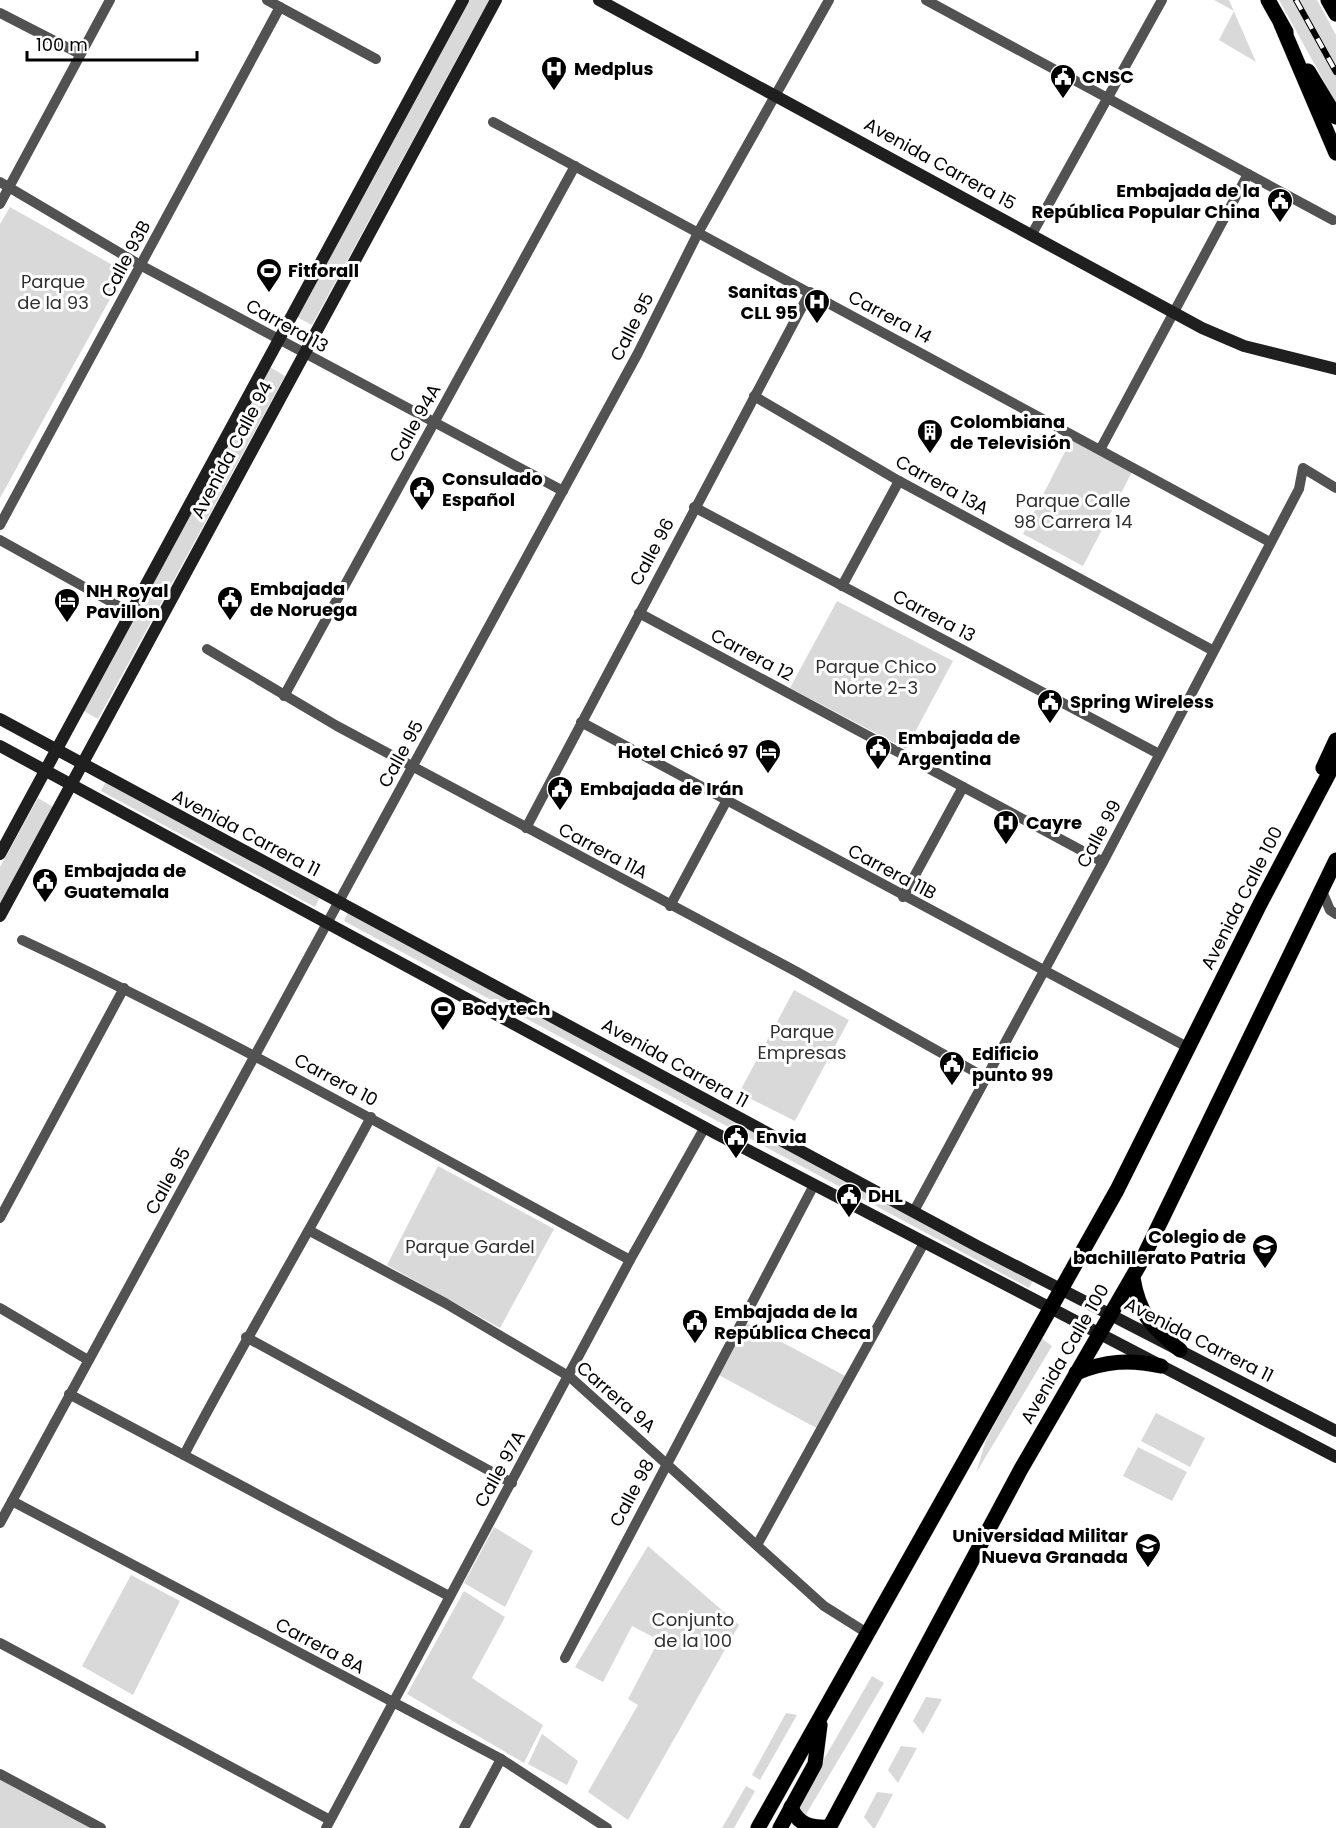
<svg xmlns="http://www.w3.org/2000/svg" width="1336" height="1828" font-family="Poppins,sans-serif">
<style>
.green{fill:#d9d9d9}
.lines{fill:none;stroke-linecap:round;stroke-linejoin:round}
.primary-casing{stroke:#dbdbdb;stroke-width:16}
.minor{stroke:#525252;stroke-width:10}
.secondary{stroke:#1f1f1f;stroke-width:12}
.primary{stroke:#000;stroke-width:15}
.rail-casing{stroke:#000;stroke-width:6}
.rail{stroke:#fff;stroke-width:4;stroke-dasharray:11;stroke-linecap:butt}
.labels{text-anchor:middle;stroke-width:6;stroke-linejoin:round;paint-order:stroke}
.poi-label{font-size:18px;font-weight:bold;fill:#000;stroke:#fff;text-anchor:start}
.street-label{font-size:18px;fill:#000;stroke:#fff}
.park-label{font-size:18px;fill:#303030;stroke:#fff}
</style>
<rect width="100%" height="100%" fill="#fff"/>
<g class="green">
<path d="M469,0H489L312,325L297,317Z"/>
<path d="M1214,0H1229L1256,62L1219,40L1234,11Z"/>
<path d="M1279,0H1317L1336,35V103Z"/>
<path d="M10,207L125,272L0,498V224Z"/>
<path d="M270,367L285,376L98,719L82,710Z"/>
<path d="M1071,440L1132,472L1083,566L1023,534Z"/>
<path d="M837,601L953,661L906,749L790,688Z"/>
<path d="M106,781L320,897L315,907L101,791Z"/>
<path d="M38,798L53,807L0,905V867Z"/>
<path d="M348,912L1034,1279L1029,1288L344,921Z"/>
<path d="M794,990L849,1020L795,1121L739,1093Z"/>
<path d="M438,1166L554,1229L500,1328L387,1265Z"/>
<path d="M744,1322L849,1378L822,1431L717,1374Z"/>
<path d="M1041,1338L1052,1346L976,1473L986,1440Z"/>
<path d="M1156,1413L1205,1438L1190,1467L1141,1441Z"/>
<path d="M1138,1447L1187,1472L1172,1501L1123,1476Z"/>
<path d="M494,1527L533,1551L505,1607L464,1583Z"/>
<path d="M648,1546L739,1625L628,1820L588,1792L638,1705L628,1699L659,1640L632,1626L603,1682L575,1667Z"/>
<path d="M131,1575L180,1601L133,1695L82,1666Z"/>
<path d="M464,1591L505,1617L472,1678L543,1725L524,1763L407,1694Z"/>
<path d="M872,1676L884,1683L805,1816L795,1809Z"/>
<path d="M926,1697L942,1699L923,1734L913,1721Z"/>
<path d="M786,1713L797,1715L760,1780L752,1775Z"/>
<path d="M542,1734L578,1761L567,1785L528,1764Z"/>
<path d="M901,1746L917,1748L898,1783L888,1770Z"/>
<path d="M0,1775L101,1828H0Z"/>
<path d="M746,1786L755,1791L734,1828H722Z"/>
<path d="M877,1792L893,1794L875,1828H873L864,1817Z"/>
</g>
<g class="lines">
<defs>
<g id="primary">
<path d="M1268,0L1286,32"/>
<path d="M1328,0L1336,14"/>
<path d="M1281,24L1336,153"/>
<path d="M1308,71L1336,117"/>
<path d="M1323,768L1336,740"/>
<path d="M1133,1278C1139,1315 1152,1327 1180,1350"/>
<path d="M1076,1373C1105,1361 1130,1359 1161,1366"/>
<path d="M791,1807C798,1825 811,1828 829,1827"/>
<path d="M758,1828L1117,1190L1260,904L1336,760"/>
<path d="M780,1828L815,1764L820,1725"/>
<path d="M829,1828L1021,1469L1141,1262L1336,860"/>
</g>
</defs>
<use href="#primary" class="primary-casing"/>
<g class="minor">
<path d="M267,0L376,59"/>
<path d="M926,0L1333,220"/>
<path d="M0,13L80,54"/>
<path d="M493,122L1270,542"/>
<path d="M0,182L142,266L563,491"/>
<path d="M0,204L110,0"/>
<path d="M1032,234L1162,0"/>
<path d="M754,396L899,481L1212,650"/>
<path d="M1101,448L1248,174"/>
<path d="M694,507L1159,754"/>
<path d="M0,525L280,7"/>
<path d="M0,540L131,613"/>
<path d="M842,586L899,481"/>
<path d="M639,613L1103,862"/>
<path d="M207,649L337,726L797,972L986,1078"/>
<path d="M284,696L575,166"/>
<path d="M581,722L1189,1048"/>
<path d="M526,828L810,292"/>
<path d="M1322,891L1330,910L1336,914"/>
<path d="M903,897L963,787"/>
<path d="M670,906L727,800"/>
<path d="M22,940C230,1037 428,1151 630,1260"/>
<path d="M914,1211L1103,862L1299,489L1303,468L1336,488"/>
<path d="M0,1218L124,988"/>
<path d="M310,1231L445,1303L570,1377L824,1606L867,1633"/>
<path d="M0,1308L88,1360"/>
<path d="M246,1337L512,1483"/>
<path d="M69,1394L449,1596"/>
<path d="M184,1455C244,1341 310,1231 371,1117"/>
<path d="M12,1501L501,1759L607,1828"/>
<path d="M0,1523L638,353L699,231L829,0"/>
<path d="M757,1545L924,1243"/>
<path d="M0,1643L330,1820"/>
<path d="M565,1658L814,1185"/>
<path d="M0,1774L101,1828"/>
<path d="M326,1828L630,1260L705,1127"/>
<path d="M464,1828L501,1759"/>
</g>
<g class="secondary">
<path d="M599,0L1202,328L1244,346L1336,369"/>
<path d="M0,719L977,1246L1336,1431"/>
<path d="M0,746L715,1133L1336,1457"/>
<path d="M0,854L463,0"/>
<path d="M0,916L496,0"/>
</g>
<use href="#primary" class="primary"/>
<defs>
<path id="rail" d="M1296,0L1336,72"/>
</defs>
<use href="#rail" class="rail-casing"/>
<use href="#rail" class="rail"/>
</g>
<defs>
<symbol id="hospital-pin" viewBox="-11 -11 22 30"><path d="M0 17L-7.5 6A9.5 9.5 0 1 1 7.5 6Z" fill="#000" stroke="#fff"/><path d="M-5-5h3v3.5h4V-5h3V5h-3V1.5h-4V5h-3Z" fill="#fff"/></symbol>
<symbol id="civic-pin" viewBox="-11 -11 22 30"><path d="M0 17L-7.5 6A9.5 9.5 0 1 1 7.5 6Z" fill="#000" stroke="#fff"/><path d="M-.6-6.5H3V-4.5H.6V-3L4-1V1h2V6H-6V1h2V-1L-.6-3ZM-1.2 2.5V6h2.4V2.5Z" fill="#fff"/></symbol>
<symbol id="stadium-pin" viewBox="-11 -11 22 30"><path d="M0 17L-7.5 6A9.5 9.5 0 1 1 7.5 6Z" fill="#000" stroke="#fff"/><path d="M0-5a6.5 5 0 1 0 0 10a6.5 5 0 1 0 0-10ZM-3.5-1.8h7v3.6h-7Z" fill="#fff"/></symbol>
<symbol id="building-pin" viewBox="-11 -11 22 30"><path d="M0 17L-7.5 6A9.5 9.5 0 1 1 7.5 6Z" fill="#000" stroke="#fff"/><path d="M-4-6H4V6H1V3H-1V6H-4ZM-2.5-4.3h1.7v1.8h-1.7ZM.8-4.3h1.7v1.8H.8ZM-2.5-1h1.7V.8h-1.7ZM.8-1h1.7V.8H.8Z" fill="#fff"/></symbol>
<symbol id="hotel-pin" viewBox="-11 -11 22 30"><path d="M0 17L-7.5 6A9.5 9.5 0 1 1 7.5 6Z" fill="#000" stroke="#fff"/><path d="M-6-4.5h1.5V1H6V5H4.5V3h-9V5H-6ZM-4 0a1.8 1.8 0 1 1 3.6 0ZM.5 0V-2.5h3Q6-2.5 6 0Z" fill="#fff"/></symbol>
<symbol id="university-pin" viewBox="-11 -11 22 30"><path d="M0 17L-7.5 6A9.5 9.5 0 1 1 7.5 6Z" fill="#000" stroke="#fff"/><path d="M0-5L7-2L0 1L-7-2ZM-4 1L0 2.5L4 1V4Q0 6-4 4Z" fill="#fff"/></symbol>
</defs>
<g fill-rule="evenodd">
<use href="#hospital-pin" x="539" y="54" width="30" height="40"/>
<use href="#civic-pin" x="1048" y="62" width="30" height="40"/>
<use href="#civic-pin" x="1265" y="186" width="30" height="40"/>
<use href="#stadium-pin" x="254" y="256" width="30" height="40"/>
<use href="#hospital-pin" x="802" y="287" width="30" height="40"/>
<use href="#building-pin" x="915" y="417" width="30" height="40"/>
<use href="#civic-pin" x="407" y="474" width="30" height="40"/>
<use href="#civic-pin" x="215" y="584" width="30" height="40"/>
<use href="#hotel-pin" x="52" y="586" width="30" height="40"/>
<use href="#civic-pin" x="1035" y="687" width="30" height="40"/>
<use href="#civic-pin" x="863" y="733" width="30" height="40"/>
<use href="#hotel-pin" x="753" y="737" width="30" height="40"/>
<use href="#civic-pin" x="545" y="774" width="30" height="40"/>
<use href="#hospital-pin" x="991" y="808" width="30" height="40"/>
<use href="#civic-pin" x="30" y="866" width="30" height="40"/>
<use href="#stadium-pin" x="428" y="994" width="30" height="40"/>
<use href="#civic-pin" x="937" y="1049" width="30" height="40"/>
<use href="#civic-pin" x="721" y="1122" width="30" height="40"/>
<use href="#civic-pin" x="834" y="1181" width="30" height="40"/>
<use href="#university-pin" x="1250" y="1232" width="30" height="40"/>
<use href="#civic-pin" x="680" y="1307" width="30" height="40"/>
<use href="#university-pin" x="1133" y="1531" width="30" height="40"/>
</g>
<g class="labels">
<g class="poi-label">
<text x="574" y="75">Medplus</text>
<text x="1082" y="83">CNSC</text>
<text x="1260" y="197" text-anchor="end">Embajada de la<tspan x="1260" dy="21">República Popular China</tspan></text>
<text x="288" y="277">Fitforall</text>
<text x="798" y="298" text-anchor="end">Sanitas<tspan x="798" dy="21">CLL 95</tspan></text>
<text x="950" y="428">Colombiana<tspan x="950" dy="21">de Televisión</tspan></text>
<text x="442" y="485">Consulado<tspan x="442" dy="21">Español</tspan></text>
<text x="250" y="595">Embajada<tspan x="250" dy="21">de Noruega</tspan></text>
<text x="86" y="597">NH Royal<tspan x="86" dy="21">Pavillon</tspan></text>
<text x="1070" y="708">Spring Wireless</text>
<text x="898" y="744">Embajada de<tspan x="898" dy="21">Argentina</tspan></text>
<text x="748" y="758" text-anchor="end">Hotel Chicó 97</text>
<text x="580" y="795">Embajada de Irán</text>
<text x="1026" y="829">Cayre</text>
<text x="64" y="877">Embajada de<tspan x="64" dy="21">Guatemala</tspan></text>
<text x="462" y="1015">Bodytech</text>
<text x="972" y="1060">Edificio<tspan x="972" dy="21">punto 99</tspan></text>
<text x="756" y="1143">Envia</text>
<text x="868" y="1202">DHL</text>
<text x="1246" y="1243" text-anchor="end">Colegio de<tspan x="1246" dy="21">bachillerato Patria</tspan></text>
<text x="714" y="1318">Embajada de la<tspan x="714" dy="21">República Checa</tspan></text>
<text x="1128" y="1542" text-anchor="end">Universidad Militar<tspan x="1128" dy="21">Nueva Granada</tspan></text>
</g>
<g class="street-label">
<text transform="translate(940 164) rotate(29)" y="6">Avenida Carrera 15</text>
<text transform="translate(126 259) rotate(-62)" y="6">Calle 93B</text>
<text transform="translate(890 317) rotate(28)" y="6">Carrera 14</text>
<text transform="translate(287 326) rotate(29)" y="6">Carrera 13</text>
<text transform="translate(632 327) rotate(-63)" y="6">Calle 95</text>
<text transform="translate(415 423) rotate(-61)" y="6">Calle 94A</text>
<text transform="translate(232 450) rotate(-62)" y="6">Avenida Calle 94</text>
<text transform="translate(942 485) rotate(29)" y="6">Carrera 13A</text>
<text transform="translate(652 552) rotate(-62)" y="6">Calle 96</text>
<text transform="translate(934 616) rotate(28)" y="6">Carrera 13</text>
<text transform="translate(752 655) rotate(28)" y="6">Carrera 12</text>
<text transform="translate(401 754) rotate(-61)" y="6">Calle 95</text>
<text transform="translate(246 833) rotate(28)" y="6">Avenida Carrera 11</text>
<text transform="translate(1099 834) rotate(-62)" y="6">Calle 99</text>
<text transform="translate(603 851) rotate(28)" y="6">Carrera 11A</text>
<text transform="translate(892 872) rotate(28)" y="6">Carrera 11B</text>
<text transform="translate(1242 898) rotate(-63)" y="6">Avenida Calle 100</text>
<text transform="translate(675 1063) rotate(29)" y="6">Avenida Carrera 11</text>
<text transform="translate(336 1080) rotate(28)" y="6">Carrera 10</text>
<text transform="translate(168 1181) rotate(-61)" y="6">Calle 95</text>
<text transform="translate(1199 1340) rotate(27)" y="6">Avenida Carrera 11</text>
<text transform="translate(1065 1354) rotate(-60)" y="6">Avenida Calle 100</text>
<text transform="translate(616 1397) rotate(41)" y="6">Carrera 9A</text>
<text transform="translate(500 1469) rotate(-61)" y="6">Calle 97A</text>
<text transform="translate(632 1493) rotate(-62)" y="6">Calle 98</text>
<text transform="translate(320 1646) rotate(28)" y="6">Carrera 8A</text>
</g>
<g class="park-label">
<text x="53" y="288">Parque<tspan x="53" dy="21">de la 93</tspan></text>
<text x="1073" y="507">Parque Calle<tspan x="1073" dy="21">98 Carrera 14</tspan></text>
<text x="876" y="673">Parque Chico<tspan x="876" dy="21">Norte 2-3</tspan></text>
<text x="802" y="1038">Parque<tspan x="802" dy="21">Empresas</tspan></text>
<text x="470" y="1253">Parque Gardel</text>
<text x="693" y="1626">Conjunto<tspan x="693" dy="21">de la 100</tspan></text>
</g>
</g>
<path d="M27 51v9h170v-9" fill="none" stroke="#000000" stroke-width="3"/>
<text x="36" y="51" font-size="18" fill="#000000" stroke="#ffffff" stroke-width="4.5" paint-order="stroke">100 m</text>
</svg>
